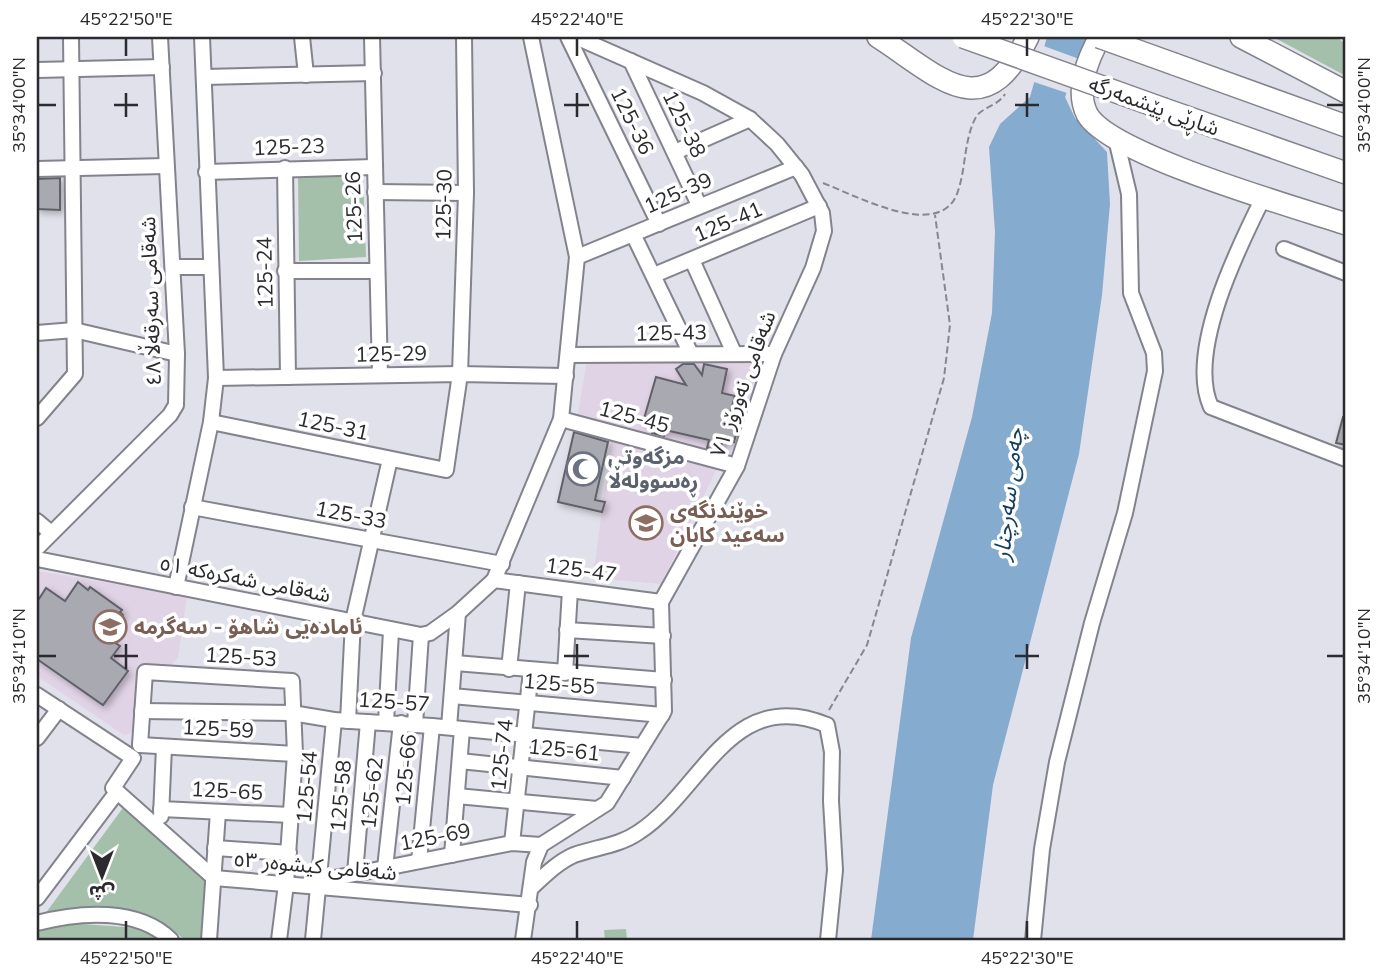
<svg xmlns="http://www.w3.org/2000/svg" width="1383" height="977" font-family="Mulish,'Noto Sans Arabic',sans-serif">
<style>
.education{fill:#e0d3e6}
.green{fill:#a4c0ab}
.water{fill:#85abcf}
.pier{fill:#e1e1eb}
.building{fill:#a9a9b2;stroke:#616069;stroke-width:2;filter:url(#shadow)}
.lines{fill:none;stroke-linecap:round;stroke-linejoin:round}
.minor-casing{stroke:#83838c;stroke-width:18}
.highway-casing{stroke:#83838c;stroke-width:24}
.path{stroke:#87878e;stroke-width:2;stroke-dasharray:7 3.5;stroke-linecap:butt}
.minor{stroke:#fff;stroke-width:14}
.highway{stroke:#fff;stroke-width:21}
.highway-bridge-casing{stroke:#83838c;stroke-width:24;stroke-linecap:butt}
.highway-bridge{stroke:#fff;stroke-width:21}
.ticks{fill:none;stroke:#2b2b2f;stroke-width:2.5}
.labels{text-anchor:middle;stroke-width:7;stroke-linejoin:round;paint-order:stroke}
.street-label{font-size:21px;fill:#2b2b2f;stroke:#fff}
.worship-label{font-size:21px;font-weight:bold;fill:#5b616d;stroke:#fff;text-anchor:start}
.education-label{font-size:21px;font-weight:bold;fill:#785e54;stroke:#fff;text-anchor:start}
.water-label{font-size:23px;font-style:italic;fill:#133e62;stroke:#fff}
.neatline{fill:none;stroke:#2b2b2f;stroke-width:2.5}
.ticks-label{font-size:18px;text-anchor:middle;fill:#2b2b2f}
</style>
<defs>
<filter id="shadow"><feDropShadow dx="3" dy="3" stdDeviation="3.5" flood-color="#0004"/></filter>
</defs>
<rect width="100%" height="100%" fill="#e1e1eb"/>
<g class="education">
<path d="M762,359L729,459L577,420L587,360Z"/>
<path d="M611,441L717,468L661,584L593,578Z"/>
<path d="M37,571L187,596L178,658L169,666L139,665L136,732L124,735L37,676Z"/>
</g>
<g class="green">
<path d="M1273,37H1337L1346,45V76Z"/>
<path d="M363,176L366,257L299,261L298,177Z"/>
<path d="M125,805L209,882L204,940H185C142,901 100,909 45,914Z"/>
<path d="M67,923L139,928L163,940H37V935L45,927Z"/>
<path d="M626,929L627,940H605L604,930Z"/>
</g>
<path class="water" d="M1047,37H1087L1065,97L1075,118L1107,152L1110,204L1102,295L1079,454L993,785L973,940H871L911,638L972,417L992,313L995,232L989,147L1000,124L1030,97Z"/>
<path class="pier" d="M1041,45L1082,60L1070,94L1031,81Z"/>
<g class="building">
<path d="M60,178V210L37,209V179Z"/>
<path d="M683,364H694L702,375L704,364L727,369L722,393L735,396L731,410L742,413L734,442L723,440L720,451L707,448L709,440L665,430L664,436L652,433L653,425L643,422L656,377L686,385L676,369Z"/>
<path d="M1343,417H1346V445L1336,443Z"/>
<path d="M574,432L608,442L595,500L605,502L602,512L558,502Z"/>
<path d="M78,582L88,590L90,587L122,610L120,612L123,615L106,637L120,646L111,658L128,671L103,705L37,659V602L46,588L65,601Z"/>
</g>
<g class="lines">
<defs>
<g id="minor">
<path d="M302,37L306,75"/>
<path d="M372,37L380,375"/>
<path d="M568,37L659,224"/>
<path d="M631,61L699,205"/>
<path d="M37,70L162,67"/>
<path d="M204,77L374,73"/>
<path d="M675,152L750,119"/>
<path d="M285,168L288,377"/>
<path d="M37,169L165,166"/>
<path d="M206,172L374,167"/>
<path d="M375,192L466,193"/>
<path d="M1264,196C1239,246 1186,352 1211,407L1346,459"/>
<path d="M634,236L691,354"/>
<path d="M1284,249L1346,273"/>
<path d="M577,257L796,167"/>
<path d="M692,260L734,353"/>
<path d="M173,267H210"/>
<path d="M285,271H377"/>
<path d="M654,275L819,206"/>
<path d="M37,333L74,330L177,354"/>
<path d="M568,355L774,354"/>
<path d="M216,378L460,374L566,376"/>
<path d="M37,418L75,374L71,37"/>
<path d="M561,419L737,466"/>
<path d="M211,422L446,470L460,374L466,193L464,37"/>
<path d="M192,507L502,564"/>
<path d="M37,521L50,532"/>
<path d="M37,548L170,415L176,405L177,354L160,37"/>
<path d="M37,559L421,635L430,633L458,613L494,580L561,419L577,257L531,37"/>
<path d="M494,580L661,602"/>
<path d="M176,587L211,422L216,378L202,37"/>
<path d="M567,630L663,636"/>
<path d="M455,663L664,680"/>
<path d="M509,669L518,583"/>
<path d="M565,673L570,590"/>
<path d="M37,695L133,758L113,788L214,878L530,905"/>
<path d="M452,696L662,715"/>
<path d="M142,711L292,713L334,720L432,726L642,746"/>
<path d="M348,721L353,621L390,459"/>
<path d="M386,722L391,631"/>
<path d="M415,724L421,635"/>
<path d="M449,727L458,613"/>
<path d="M37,738L59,709"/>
<path d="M140,745L145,672L292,681L295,754L286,884L279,940"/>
<path d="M140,745L295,754"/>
<path d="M460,761L623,778"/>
<path d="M457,796L597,809"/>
<path d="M161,809L291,815"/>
<path d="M161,816L164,747"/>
<path d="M512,843L531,671"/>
<path d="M215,848L289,853"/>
<path d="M452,855L462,729"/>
<path d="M419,861L432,726"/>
<path d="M385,868L401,723"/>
<path d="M355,873L368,722"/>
<path d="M309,883L512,843L541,845"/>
<path d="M532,887C545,875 558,862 574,855C596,847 619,846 639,832C703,790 730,685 827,725L832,752L831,801L835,870L828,940"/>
<path d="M37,898L117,792"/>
<path d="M37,923C79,912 138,907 171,940"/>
<path d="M209,940L218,812"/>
<path d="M313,940L334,720"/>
<path d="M523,940L534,862L541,845L607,803L664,711L661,602L737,466L774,354L813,268L824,231L822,213L802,175L777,144L750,119L703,93L576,37"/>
<path d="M1033,940L1042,849L1057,762L1092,623L1125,513L1155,371L1154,353L1131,293L1129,194L1116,139"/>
</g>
<g id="highway">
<path d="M878,37C939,76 984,129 1028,37"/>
<path d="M1100,37C1088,58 1075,90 1087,114C1109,155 1296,207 1346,224"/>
<path d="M1241,37L1346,92"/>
<path d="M1174,64L1346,126"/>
<path d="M1164,109L1346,173"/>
</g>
</defs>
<use href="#minor" class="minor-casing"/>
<use href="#highway" class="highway-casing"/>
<g class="path">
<path d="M823,183C855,195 942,243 958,191C966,168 964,139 976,117C982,107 998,106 1005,94"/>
<path d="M829,710L867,645L944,378L950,325L935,215"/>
</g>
<use href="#minor" class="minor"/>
<use href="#highway" class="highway"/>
<defs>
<g id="highway-bridge">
<path d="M963,37L1164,109"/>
<path d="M1099,37L1174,64"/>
</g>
</defs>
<use href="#highway-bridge" class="highway-bridge-casing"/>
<use href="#highway-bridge" class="highway-bridge"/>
</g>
<path class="ticks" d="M126,38V56M577,38V56M1027,38V56M126,93V117M577,93V117M1027,93V117M38,105H56M114,105H138M564,105H589M1015,105H1039M1327,105H1344M126,644V669M577,644V669M1027,644V669M38,656H56M114,656H138M564,656H589M1015,656H1039M1327,656H1344M126,921V939M577,921V939M1027,921V939"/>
<defs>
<symbol id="mosque-ring" viewBox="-11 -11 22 22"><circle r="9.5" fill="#fff" stroke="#6b7280" stroke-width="1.5"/><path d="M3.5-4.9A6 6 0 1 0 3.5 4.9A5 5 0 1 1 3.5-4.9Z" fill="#6b7280"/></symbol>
<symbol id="school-ring" viewBox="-11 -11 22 22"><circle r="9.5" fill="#fff" stroke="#8d6e63" stroke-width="1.5"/><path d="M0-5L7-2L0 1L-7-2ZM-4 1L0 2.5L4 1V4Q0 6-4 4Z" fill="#8d6e63"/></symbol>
</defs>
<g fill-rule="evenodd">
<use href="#mosque-ring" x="564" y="450" width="38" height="38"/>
<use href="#school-ring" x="627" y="504" width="38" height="38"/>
<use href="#school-ring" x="91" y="608" width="38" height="38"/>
</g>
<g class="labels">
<g class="street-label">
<text transform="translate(1154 106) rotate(20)" y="7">شاڕێی پێشمەرگە</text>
<text transform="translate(632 121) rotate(64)" y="7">125-36</text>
<text transform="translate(684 124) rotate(64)" y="7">125-38</text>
<text transform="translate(289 147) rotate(-2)" y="7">125-23</text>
<text transform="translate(678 193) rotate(-24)" y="7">125-39</text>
<text transform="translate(444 205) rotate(-89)" y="7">125-30</text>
<text transform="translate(354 207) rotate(-92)" y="7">125-26</text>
<text transform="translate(728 222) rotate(-23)" y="7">125-41</text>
<text transform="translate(265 273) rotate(-91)" y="7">125-24</text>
<text transform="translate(151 301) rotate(-92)" y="7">شەقامی سەرقەڵا ٤٨</text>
<text transform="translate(671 333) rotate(-1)" y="7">125-43</text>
<text transform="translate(391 354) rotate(-1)" y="7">125-29</text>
<text transform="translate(743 384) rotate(-70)" y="7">شەقامی نەورۆز ٧١</text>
<text transform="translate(634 417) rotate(15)" y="7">125-45</text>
<text transform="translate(333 426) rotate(12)" y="7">125-31</text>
<text transform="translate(351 515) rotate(11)" y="7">125-33</text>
<text transform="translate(581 570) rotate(8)" y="7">125-47</text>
<text transform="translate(245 579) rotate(11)" y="7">شەقامی شەکرەکە ٥١</text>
<text transform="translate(241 657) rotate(4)" y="7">125-53</text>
<text transform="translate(559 684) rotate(5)" y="7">125-55</text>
<text transform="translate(394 702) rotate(4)" y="7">125-57</text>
<text transform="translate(218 729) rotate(3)" y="7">125-59</text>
<text transform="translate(564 750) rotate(6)" y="7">125-61</text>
<text transform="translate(502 755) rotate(-84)" y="7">125-74</text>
<text transform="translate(406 770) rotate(-85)" y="7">125-66</text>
<text transform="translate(307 787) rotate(-85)" y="7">125-54</text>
<text transform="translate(227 791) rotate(3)" y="7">125-65</text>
<text transform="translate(372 793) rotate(-84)" y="7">125-62</text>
<text transform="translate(341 796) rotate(-85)" y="7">125-58</text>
<text transform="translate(435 837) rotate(-11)" y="7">125-69</text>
<text transform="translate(315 866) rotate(5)" y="7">شەقامی کیشوەر ٥٣</text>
</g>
<g class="worship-label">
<text x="608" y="464">مزگەوتی<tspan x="608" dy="24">ڕەسوولەڵا</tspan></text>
</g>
<g class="education-label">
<text x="670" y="518">خوێندنگەی<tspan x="670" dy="24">سەعید کابان</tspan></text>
<text x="134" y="634">ئامادەیی شاهۆ - سەگرمە</text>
</g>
<g class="water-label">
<text transform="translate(1008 494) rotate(-84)" y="8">چەمی سەرچنار</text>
</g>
</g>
<rect width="1383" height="977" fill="none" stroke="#ffffff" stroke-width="77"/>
<g transform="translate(102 876) rotate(180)" stroke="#ffffff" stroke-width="5" paint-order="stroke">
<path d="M0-5L12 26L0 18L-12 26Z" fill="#2b2b2f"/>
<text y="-10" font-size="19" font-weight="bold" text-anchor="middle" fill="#2b2b2f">ش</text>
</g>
<rect x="38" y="38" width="1306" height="901" class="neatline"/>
<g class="ticks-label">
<text x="126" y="25">45°22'50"E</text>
<text x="577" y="25">45°22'40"E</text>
<text x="1027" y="25">45°22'30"E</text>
<text transform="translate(1364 105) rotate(-90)" y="6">35°34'00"N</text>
<text transform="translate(19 105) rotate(-90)" y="6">35°34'00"N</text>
<text transform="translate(1364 656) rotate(-90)" y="6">35°34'10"N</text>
<text transform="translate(19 656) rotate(-90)" y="6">35°34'10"N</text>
<text x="126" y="964">45°22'50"E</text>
<text x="577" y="964">45°22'40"E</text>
<text x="1027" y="964">45°22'30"E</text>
</g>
</svg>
